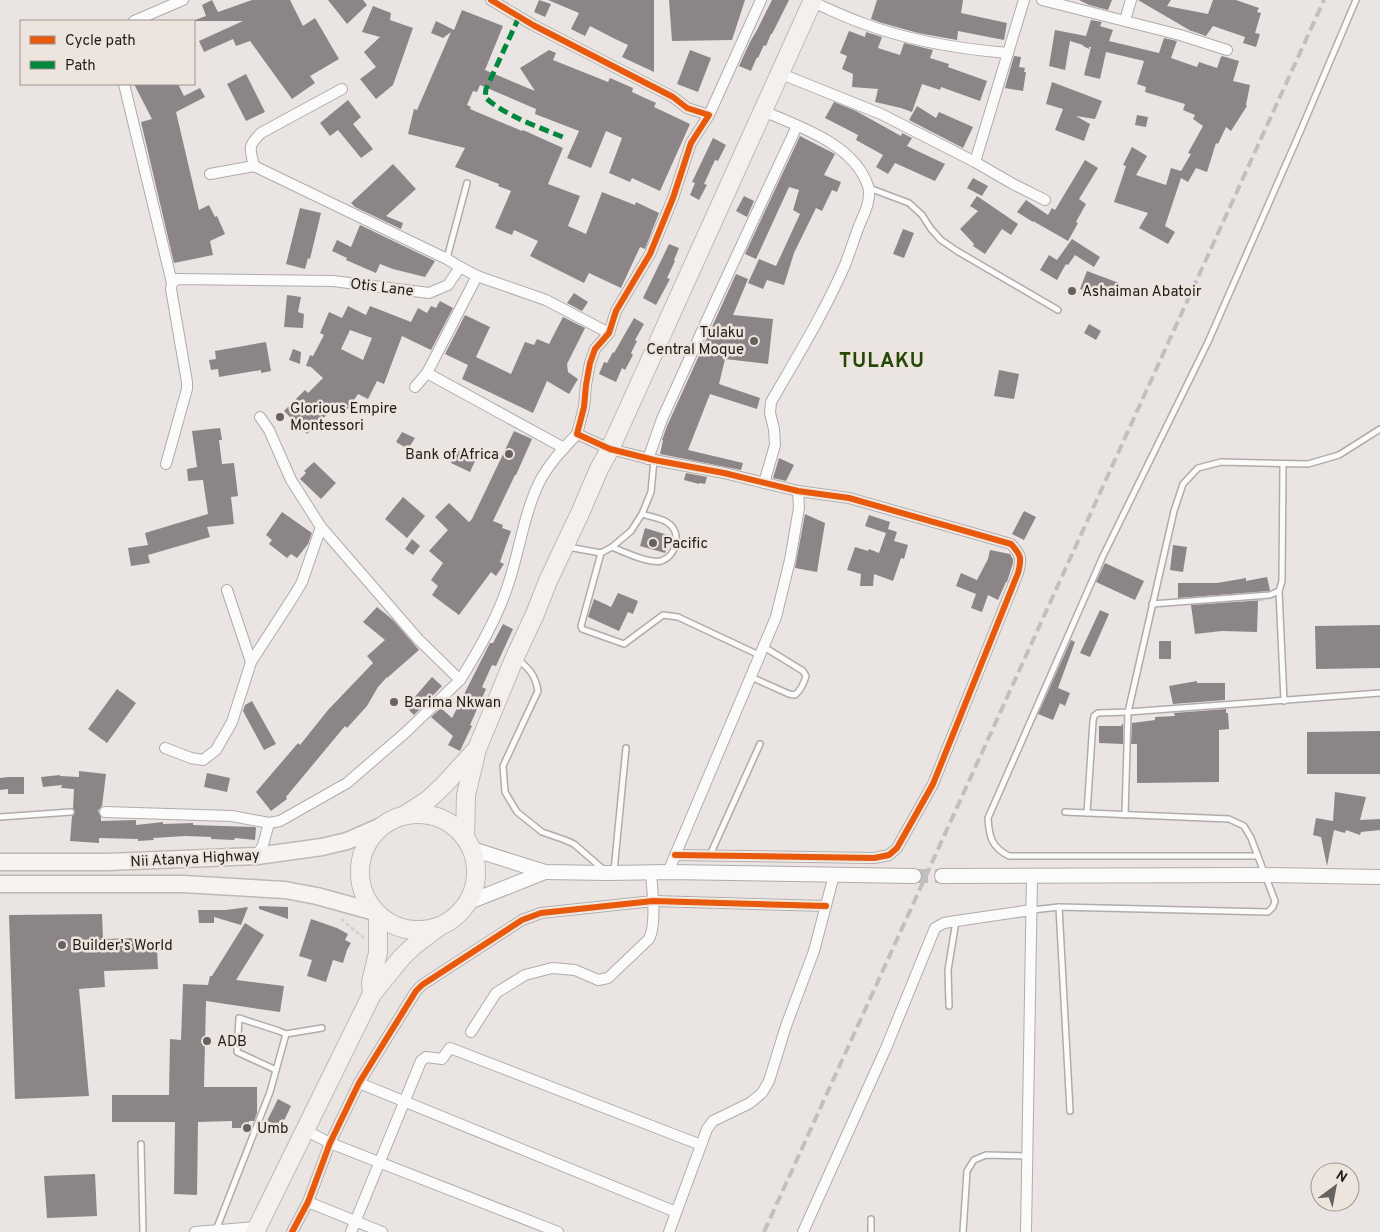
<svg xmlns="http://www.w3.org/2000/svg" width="1380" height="1232" font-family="Overpass,sans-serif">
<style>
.building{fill:#8c8588;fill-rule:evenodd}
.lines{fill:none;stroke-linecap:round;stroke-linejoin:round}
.tertiary-tunnel{stroke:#c1bdba;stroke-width:14;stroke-dasharray:14 7;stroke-linecap:butt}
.service-casing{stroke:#b0aca9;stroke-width:8}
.minor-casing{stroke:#b0aca9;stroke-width:12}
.tertiary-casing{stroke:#b0aca9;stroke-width:16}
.primary-casing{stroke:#c0b8b6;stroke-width:19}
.trunk-casing{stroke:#c0b8b6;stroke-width:20}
.path{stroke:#d0cfce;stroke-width:2.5;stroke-dasharray:4 2.5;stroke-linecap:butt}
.service{stroke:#fcfbfb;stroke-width:5}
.minor{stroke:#fcfbfb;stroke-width:10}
.tertiary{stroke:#fcfbfb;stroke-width:14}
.primary{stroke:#f6f3f1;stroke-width:16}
.trunk{stroke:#f4f0ee;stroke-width:18}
.rail{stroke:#c1c0be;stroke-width:4;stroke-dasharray:10 5;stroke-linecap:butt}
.quiet{stroke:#00873e;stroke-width:5;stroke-dasharray:10 5;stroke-linecap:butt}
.cycleway-casing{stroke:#eee4de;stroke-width:9}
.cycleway{stroke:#e8590c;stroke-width:6}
.poi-dot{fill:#66625f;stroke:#eee4de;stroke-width:2}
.labels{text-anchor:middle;stroke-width:5;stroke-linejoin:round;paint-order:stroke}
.street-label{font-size:15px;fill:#1f1c19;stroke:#eee4de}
.poi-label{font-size:15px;fill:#1f1c19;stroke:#eee4de;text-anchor:start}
.district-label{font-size:20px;font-weight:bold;letter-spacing:1px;fill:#244806;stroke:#eee4de}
</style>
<rect width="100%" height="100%" fill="#eae5e2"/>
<g class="building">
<path d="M212,0L218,12L252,0H290L303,26L315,18L339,59L310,76L315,83L292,99L250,41L236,46L233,39L204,52L199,41L243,21H195V20L206,16L202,5Z"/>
<path d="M328,0H363L367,5L347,24Z"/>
<path d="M539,0L551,4L545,17L534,12Z"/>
<path d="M548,0H654V72L622,57L628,45L613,38L590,26L585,36L571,29L579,13Z"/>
<path d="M669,0H745L732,40L672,41Z"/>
<path d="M772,0H789L772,34H771L766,46L764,45L758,58L757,57L751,71L739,66L750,42L757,30Z"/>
<path d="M877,0H963L961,13L1007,23L1004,40L958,31L957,40L918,33L882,23L871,19Z"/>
<path d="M1079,0H1112L1108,10L1089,5Z"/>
<path d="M1138,0H1171L1167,6L1208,14L1213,0H1236L1259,8L1257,12L1261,13L1255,33L1260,34L1256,47L1243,43L1245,37L1213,26L1206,36L1192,31H1191Z"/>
<path d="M373,6L391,13L390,20L413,28L393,85L376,99L360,79L376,67L364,52L380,37L362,32Z"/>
<path d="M462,10L503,26L485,70L535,91L520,68L549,50L556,53L553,60L608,82L610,78L633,88L632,92L656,103L654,107L690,124L660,191L632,178L630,182L609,173L622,138L606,131L591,168L567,158L579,131L535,114L536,109L480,85L477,92L473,91L467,105L471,107L470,109L522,131L523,130L563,148L548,184L580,196L568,226L586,234L602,192L635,205L636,202L659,213L645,249L640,247L621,288L589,273L584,283L530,256L538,241L514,230L512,235L495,228L511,191L498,186L499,184L455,167L465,148L408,134L414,109L417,110L451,32L443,38L431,33L436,21L454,30Z"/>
<path d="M1091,20L1102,22L1100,26L1113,30L1109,41L1159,53L1164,38L1177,41L1171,58L1197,67L1199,62L1217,68L1221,57L1222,56L1239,61L1233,81L1250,85L1246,105L1247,106L1231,131L1226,127L1218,144L1216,143L1207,172L1196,168L1188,182L1181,178L1165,226L1175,232L1168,244L1139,228L1148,213L1114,202L1126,166L1123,165L1132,147L1147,156L1136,175L1166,185L1171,168L1181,171L1191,154L1188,153L1203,126L1193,119L1195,115L1183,110L1185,104L1145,92L1146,87L1137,84L1144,61L1106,52L1100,79L1084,75L1091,47H1089V49L1083,46V45L1070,41L1065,70L1049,66L1055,30L1086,36Z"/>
<path d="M849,31L865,37L866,32L882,37L878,48L900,55L904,43L933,50L930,58L949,64L948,67L987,81L980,101L941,87L940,90L922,84L912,112L901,108L875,102L878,89L852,87L853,74L842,69L847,56L840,53Z"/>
<path d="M690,50L711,58L698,92L677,84Z"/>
<path d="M1014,56L1021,57L1019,67L1025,68L1024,72H1026L1023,91L1005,88Z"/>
<path d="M246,74L265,112L246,121L227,84Z"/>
<path d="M1052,82L1102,101L1095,119L1076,116L1090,124L1084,141L1055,130L1063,109L1046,104Z"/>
<path d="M134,84H178L184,96L200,88L205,97L176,112L199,210L209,205L215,217L217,216L225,234L210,241L213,255L174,263L141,122L152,119Z"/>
<path d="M348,100L361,117L353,124L373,149L361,158L338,130L330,136L320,123Z"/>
<path d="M834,102L856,111L901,136L902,133L912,138L907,146L945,164L935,181L895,163L888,174L876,167L883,155L856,140L858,135L825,118Z"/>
<path d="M917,106L936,118L939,112L973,127L963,148L909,120Z"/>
<path d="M1137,115L1148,117L1146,127L1135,125Z"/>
<path d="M800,136L835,154L824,175L841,182L837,192L832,190L822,211L816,208L794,253L784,285L767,280L763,289L748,283L759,259L776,266L800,214L793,210L799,190L789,187L756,259L745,254Z"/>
<path d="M713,138L726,145L718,161L715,160L704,184L707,185L699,200L690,195L695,183L692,182Z"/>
<path d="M1085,160L1098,168L1079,199L1086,204L1076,222L1078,223L1068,241L1033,221V222L1017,212L1026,200L1048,215L1052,208L1055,210Z"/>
<path d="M393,164L416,189L386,216L403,223L401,229L355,207L351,203Z"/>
<path d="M973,178L988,186L982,196L967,188Z"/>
<path d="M744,196L754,201L747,217L736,211Z"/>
<path d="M977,196L1018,224L1011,235L1002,229L985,254L973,246L974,244L960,229L978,211L970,206Z"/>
<path d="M300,208L321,213L310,259L308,258L305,269L286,264Z"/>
<path d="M360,225L435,261L425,277L393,269L380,264L376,273L346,260L347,258L332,251L337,240L351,247Z"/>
<path d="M903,229L914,233L904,258L893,254Z"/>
<path d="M1072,239L1100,257L1094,267L1075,255L1068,265L1066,264L1057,280L1040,270L1049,255L1057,260Z"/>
<path d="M669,244L679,248L674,260L675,261L667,278L670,279L656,305L643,298Z"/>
<path d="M1087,271L1119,283L1114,297L1101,292L1099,297L1080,289Z"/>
<path d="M736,274L748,279L733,315L773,319L768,364L725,359L719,384L760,398L757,409L710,394L688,450L743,463L741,470L660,454L663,440H662L667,426Z"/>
<path d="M574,293L588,302L582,311L567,303Z"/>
<path d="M287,295L301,297L298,312L304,314L303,328L284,327Z"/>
<path d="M440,301L453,308L431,350L402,336L384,384L377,381L368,399L358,394L348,409L339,403L307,434L284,411L305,390L308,393L323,378L311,367L306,366L310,355L313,356L324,335L320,333L329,312L342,318L348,306L366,315L370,306L411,322L418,308L427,313L431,306L436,308ZM350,330L372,338L363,360L341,349Z"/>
<path d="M465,315L490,327L476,357L511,374L525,342L534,345L537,339L549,344L563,317L585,328L567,364L568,372L578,379L569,394L547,381L533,413L462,379L468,365L445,354Z"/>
<path d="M634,318L644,324L635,340L637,341L631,353L633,355L625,370L622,368L616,382L599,374L604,362L607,363L613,352L614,353Z"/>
<path d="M1089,324L1101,331L1096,340L1084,333Z"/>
<path d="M266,342L271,371L261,373V370L219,377L218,369L211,370L209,360L216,359L215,351Z"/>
<path d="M293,349L301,352L300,364L289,360Z"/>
<path d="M999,370L1019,374L1014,399L994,396Z"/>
<path d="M220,428L222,440H219L222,464L234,463L238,496L231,497L234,524L207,527L210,537L148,555L150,563L131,566L128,548L148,545L145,533L208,514L203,480L188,481L187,469L197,467L192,431Z"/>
<path d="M514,431L532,439L516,475H515L493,521L503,525L502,528L511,531L500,562L504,564L496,576L491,572L459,615L432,595L438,586L431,580L443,563L429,551L448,530L435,517L449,503L469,522L472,519Z"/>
<path d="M402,432L415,438L408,449L396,442Z"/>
<path d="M457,450L476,459L470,472L451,463Z"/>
<path d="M779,458L794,465L786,481L773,478Z"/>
<path d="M314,462L336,483L321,499L300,479L306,473L304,471Z"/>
<path d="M686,473L707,477L705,484L699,483V484L684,480Z"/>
<path d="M403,497L425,516L407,538L385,519Z"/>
<path d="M1024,511L1036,517L1024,540L1012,534Z"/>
<path d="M282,512L312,533L308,544L297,558L291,554L287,558L269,544L272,540L266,535Z"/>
<path d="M805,514L825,523L817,572L795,568Z"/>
<path d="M869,515L890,522L888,529L897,532L894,541L908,545L904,559L901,558L893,581L874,574L873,586H860L861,574L847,570L855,547L868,551L869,549L879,553L886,533L865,526Z"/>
<path d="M645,528L671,536L665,553L640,546Z"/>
<path d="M412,539L420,546L413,555L405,549Z"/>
<path d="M1173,545L1187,547L1183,572L1170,570Z"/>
<path d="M990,550L1010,554L1013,559V563L1007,582H1006L998,600L988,595L982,612L971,608L976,594L956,586L961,573L977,580L988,559Z"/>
<path d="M1105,563L1144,581L1135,600L1096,582Z"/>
<path d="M1267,577L1270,590L1269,591L1178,598V583H1217L1246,578V581Z"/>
<path d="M618,593L638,601L633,614L628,612L619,631L588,617L594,599L611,607Z"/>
<path d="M1265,600L1258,601L1257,632L1222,631L1195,634L1191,605Z"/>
<path d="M377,607L393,620L419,650L387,678V677L378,687L367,706L347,728L345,726L286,797L287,799L271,811L256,792L298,743L300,745L328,710L373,663L367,656L385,640L363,622Z"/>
<path d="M1100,610L1109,614L1090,657L1080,653Z"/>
<path d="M503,624L513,629L496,666L492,665L482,687L486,689L470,725L472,726L468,734L460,751L448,745L453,736L431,717L441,708L452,718L490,643H493Z"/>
<path d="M1380,625V668L1316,669L1315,626Z"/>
<path d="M1071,640L1075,642L1058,688L1070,693L1065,706L1060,703L1053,720L1038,714Z"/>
<rect x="1159" y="641" width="12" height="18"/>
<path d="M432,677L442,686L414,715L408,709L415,701L413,699Z"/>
<path d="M1197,681V683H1225V700L1173,704L1169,686Z"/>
<path d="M117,689L136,703L107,743L88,729Z"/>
<path d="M252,701L276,744L264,750L243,711L245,705Z"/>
<path d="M1226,709V713H1228L1229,729L1219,730V782L1137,783V744H1131L1132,723L1155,720V717L1175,716L1174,713Z"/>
<path d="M1123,724V744L1099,743V726H1122L1121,725Z"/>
<path d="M1380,731V774H1307V732Z"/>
<path d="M79,771L106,774L102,806L98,811L101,817V821L136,820V825L163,822V824L193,823V825L255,827L256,828L255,840L235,838L234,840L211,839V837L186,836L153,838L154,840L138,841V839L99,838V843L70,841L72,816L75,812L73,808L74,789L61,788L62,785L43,787L41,777L60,775V776L79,777Z"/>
<path d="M207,773L230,778L227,792L204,787Z"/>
<path d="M8,777H24V794H8V789L0,790V778Z"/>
<path d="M1335,792L1366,797L1360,820L1380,819V830L1361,832L1360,835L1346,830L1345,833L1334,830L1327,866L1321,837L1313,835L1316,818L1333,821Z"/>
<path d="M259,906L288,907V919L259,909Z"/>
<path d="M248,907L241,925L214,917V923H199L198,910H226Z"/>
<path d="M102,914L103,939L137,938V948L157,947L158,969L104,971L105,987L79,989L89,1096L15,1099L9,915Z"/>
<path d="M311,919L337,928L348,934L345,940L351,943L347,950L343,963L333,960L326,982L307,976L312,960L299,956Z"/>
<path d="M245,923L264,935L236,980L284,986L280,1012L206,1001L204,1087H257V1113L254,1121H249V1128H232V1121L198,1122L197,1195L174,1194L175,1122H112V1095H169L170,1039L181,1040L183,984L208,985L210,976H212Z"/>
<path d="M278,1099L291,1106L281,1127L267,1121Z"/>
<path d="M95,1174L97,1216L47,1218L44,1176Z"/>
</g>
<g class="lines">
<path class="tertiary-tunnel" d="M914,876H942"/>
<defs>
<g id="service">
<path d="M869,188L909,203L922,215L931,229L941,240L957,251L1058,310"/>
<path d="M447,258L467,183"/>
<path d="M568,547L601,553L612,547L631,531L642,514L651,492L654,460"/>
<path d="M612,547C624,552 649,564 661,561C677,556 682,532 668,523C662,518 650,517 642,514"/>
<path d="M601,553L581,626L582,629L624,644L663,615L678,617L759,655"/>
<path d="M1279,591L1284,701"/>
<path d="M1152,604L1270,595L1279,591L1282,581L1283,465"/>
<path d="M517,658C529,669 535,674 538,691L503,766L505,792L517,812L542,832L565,840L574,844L604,870"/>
<path d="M751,677L789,694L795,695C801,690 804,683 806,676L803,671L764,647"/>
<path d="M1087,813L1093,721L1094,716L1098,713L1128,712L1380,693"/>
<path d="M1125,815L1128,712L1174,511L1183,484L1198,468L1221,462L1308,464L1339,455L1380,429"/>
<path d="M0,817L71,812"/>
<path d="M710,855L760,744"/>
<path d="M1257,856H1009C991,847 989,836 988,818L1103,556L1208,342L1297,139L1356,0"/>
<path d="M614,871L626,748"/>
<path d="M1059,907L1070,1111"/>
<path d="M1032,910L1059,907L1268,912L1273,907L1275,901L1251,838L1244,826L1229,819L1065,812"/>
<path d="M949,1006L948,970L956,921"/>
<path d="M276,1070L237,1052L239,1018L279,1031L286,1034L322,1028"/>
<path d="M141,1144L143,1232"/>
<path d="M216,1230L270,1092L286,1034"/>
<path d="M871,1232V1219"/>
<path d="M963,1232L967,1171L974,1160L986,1155L1027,1156"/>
</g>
<g id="minor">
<path d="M491,0L533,25L673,97L687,108L709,115L691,143L673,198L650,254L616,311L609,333L595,349L590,363L586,385L584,407L577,434L610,449L654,460L724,473L798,491L849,498L1011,544C1021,555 1022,558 1018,573L933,784L897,848L889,855L874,858L675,855"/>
<path d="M1042,0L1180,35L1227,50"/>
<path d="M812,2C829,9 845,17 862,23C909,41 959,49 1008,53"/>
<path d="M1125,20L1131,0"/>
<path d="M134,21L183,0"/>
<path d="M779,73L881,114L975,162L1013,184L1045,200"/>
<path d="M124,84L172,283"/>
<path d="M763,111C800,127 854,144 868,186C872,199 864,214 859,226C854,239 850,252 845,265C824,313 797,357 771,402L770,413L774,429L775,445L764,483"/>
<path d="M709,115L761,0"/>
<path d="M975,162L1024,0"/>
<path d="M254,166C250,148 247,147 261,133L342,89"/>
<path d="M210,174L254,166L447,259L460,267"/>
<path d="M427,373L564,448"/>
<path d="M415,387L427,373L477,276"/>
<path d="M260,417L269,430L291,480L321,527L418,639L460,680C479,650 497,619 508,585C520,550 524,511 541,479C551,461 564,448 577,434"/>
<path d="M648,459L662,419L716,300L797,126"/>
<path d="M166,464L187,389V382L171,289L172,283L177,279L333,281L429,293L448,285L460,267L477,276L546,300L609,333"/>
<path d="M227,590L251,662"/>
<path d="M165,748L191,758L203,760L216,750L232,722L251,662L295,594L302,582L321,527"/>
<path d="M105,812L232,816L269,823L280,821L347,783L405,733L460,680"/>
<path d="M257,856L263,845L269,823"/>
<path d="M668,872L776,617L790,560L799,508L798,491"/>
<path d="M471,1032L496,993L525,975L552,968L575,970L598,980L608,978L649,939C657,923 652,890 651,872"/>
<path d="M359,1083L676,1212"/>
<path d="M305,1130L330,1143L558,1232"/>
<path d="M308,1202L382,1232"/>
<path d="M195,1232L257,1227"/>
<path d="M292,1232L308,1202L330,1143L359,1083L416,991L422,985L522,920L541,913L653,901L826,906"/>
<path d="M351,1232L421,1061L426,1057L442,1059L450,1048L701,1145"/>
<path d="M669,1232L707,1129L713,1121L750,1103L762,1093L769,1081L786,1026L814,951L834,875"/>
<path d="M803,1232L886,1048L935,928L944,923L956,921L1032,910"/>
<path d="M1026,1232L1032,877"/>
</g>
<g id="tertiary">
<path d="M472,849L545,872L608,873L668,872L914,876"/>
<path d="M942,876L1264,875L1380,877"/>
<path d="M469,902L545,872"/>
</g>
<g id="primary">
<path d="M0,862H108L257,856L322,847L347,841L386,824"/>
<path d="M0,884H183L285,890L317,896L375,912"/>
</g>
<g id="trunk">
<circle cx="418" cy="872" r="58"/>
<path d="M405,815L428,800L444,785L475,751"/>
<path d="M465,838L466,795L477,749L515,657L535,614L548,581L581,511L599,469L610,449L813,0"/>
<path d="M372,993L371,982L378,953V914"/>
<path d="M255,1232L372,994L402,957L416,944L437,928"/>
</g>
</defs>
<use href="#service" class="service-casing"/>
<use href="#minor" class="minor-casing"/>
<use href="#tertiary" class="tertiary-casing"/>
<use href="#primary" class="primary-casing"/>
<use href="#trunk" class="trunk-casing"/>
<path class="path" d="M341,919L364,938"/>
<use href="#service" class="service"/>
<use href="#minor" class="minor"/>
<use href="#tertiary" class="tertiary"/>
<use href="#primary" class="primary"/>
<use href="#trunk" class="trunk"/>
<path class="rail" d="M764,1232L1324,0"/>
<path class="quiet" d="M519,17L486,89L485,97C503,115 541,128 565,138"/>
<defs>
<g id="cycleway">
<path d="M491,0L533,25L673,97L687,108L709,115L691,143L673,198L650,254L616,311L609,333L595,349L590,363L586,385L584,407L577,434L610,449L654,460L724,473L798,491L849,498L1011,544C1021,555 1022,558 1018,573L933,784L897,848L889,855L874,858L675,855"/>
<path d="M292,1232L308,1202L330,1143L359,1083L416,991L422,985L522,920L541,913L653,901L826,906"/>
</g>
</defs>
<use href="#cycleway" class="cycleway-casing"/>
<use href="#cycleway" class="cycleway"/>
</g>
<g class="poi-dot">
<circle cx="1072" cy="291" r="5"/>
<circle cx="754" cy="341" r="5"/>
<circle cx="280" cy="417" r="5"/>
<circle cx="509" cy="454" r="5"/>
<circle cx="653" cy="543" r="5"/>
<circle cx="394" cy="702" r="5"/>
<circle cx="62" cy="945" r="5"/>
<circle cx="207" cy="1041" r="5"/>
<circle cx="247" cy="1128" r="5"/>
</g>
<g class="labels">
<g class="street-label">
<text transform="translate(382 287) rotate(7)" y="5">Otis Lane</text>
<text transform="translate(195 858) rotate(-3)" y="5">Nii Atanya Highway</text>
</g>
<g class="poi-label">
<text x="1082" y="296">Ashaiman Abatoir</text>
<text x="744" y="337" text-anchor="end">Tulaku<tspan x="744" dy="17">Central Moque</tspan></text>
<text x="290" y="413">Glorious Empire<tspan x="290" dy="17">Montessori</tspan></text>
<text x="499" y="459" text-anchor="end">Bank of Africa</text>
<text x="663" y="548">Pacific</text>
<text x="404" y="707">Barima Nkwan</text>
<text x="72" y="950">Builder's World</text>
<text x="217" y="1046">ADB</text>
<text x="257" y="1133">Umb</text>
</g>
<g class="district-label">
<text x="882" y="367">TULAKU</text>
</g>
</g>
<rect x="20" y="20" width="175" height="65" fill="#eee4de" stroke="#9b948f"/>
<rect x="30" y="36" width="25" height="8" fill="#e8590c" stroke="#9b948f"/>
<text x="65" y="45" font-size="15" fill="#1f1c19">Cycle path</text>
<rect x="30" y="61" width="25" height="8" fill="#00873e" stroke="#9b948f"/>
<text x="65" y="70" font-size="15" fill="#1f1c19">Path</text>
<g transform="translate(1335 1187) rotate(32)"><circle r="24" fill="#eee4de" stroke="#9b948f"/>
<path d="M0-4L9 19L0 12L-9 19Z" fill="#66625f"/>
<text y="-8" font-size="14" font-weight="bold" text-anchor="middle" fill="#1f1c19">N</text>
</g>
</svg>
